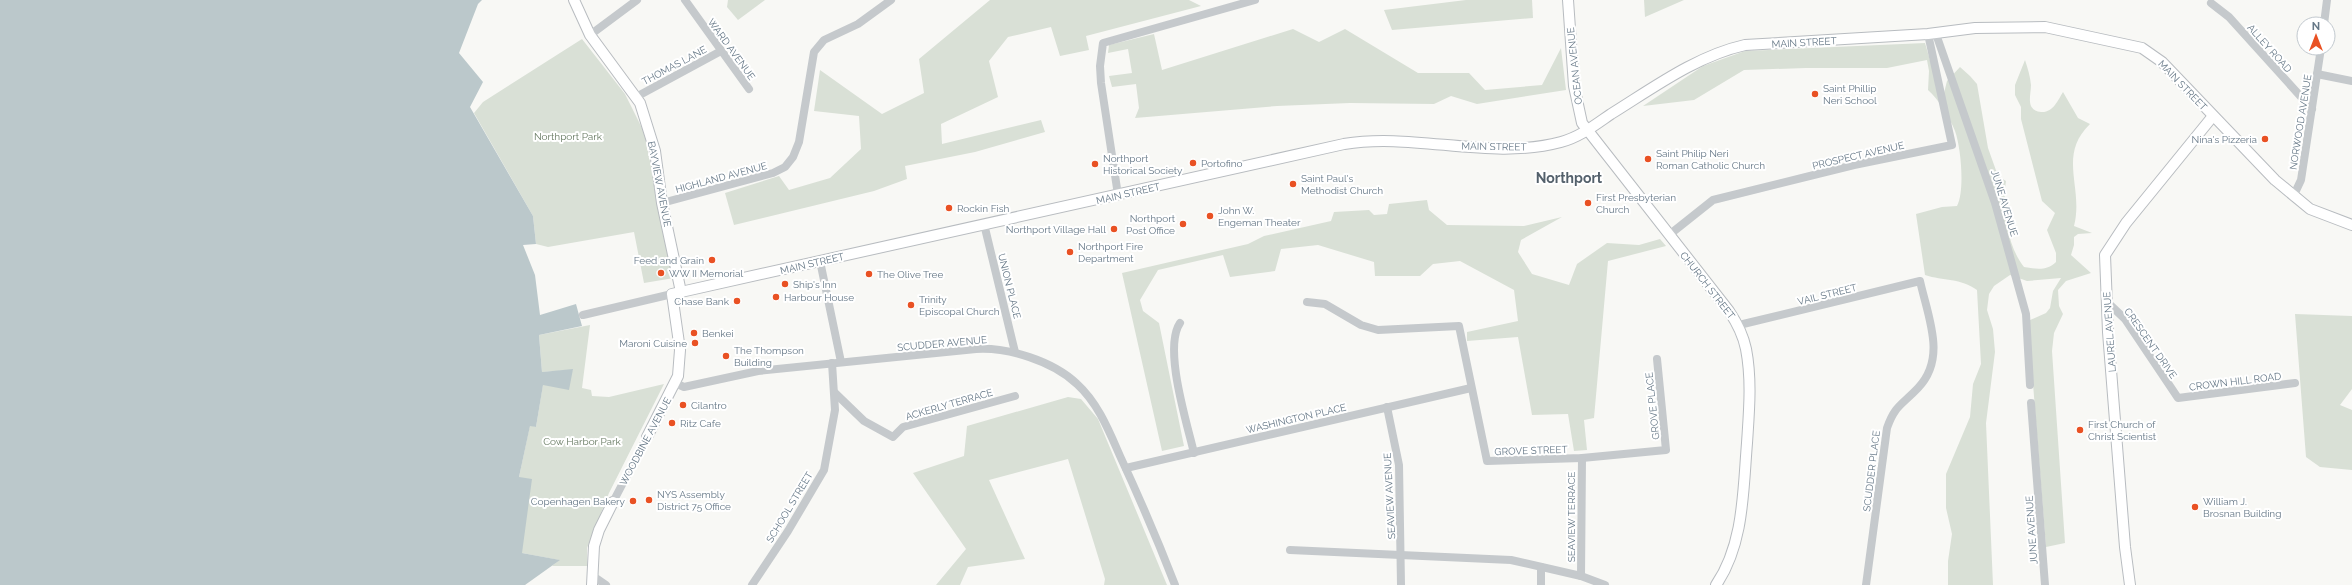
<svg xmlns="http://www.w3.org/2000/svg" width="2352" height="585" font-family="Raleway,sans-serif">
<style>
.green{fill:#d9e0d6}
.water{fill:#bbc8cb}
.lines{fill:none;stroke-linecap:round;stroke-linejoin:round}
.major-casing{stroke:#b8bcc0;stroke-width:12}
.minor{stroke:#c5c9cc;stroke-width:8}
.major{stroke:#fff;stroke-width:10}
.poi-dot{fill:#e95123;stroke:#fff;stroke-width:1.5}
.labels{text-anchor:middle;stroke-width:4;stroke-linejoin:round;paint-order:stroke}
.street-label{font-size:10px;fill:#667887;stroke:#fff}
.poi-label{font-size:10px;fill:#667887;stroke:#fff;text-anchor:start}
.park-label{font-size:10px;fill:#667961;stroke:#fff}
.district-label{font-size:14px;font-weight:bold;fill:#54616c;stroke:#fff}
</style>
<rect width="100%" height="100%" fill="#f8f8f5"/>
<g class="green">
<path d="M728,0H765L738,20L727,7Z"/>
<path d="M990,0H1189L1201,6L1086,36L1089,50L1060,56L1051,27L1008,37L989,61L998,97L941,124L942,144L1041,120L1045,132L975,152L905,166L907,179L874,191L734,225L725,193L779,176L789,190L830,178L861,149L859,116L814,111L820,70L882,114L924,93L919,59Z"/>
<path d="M1466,0H1532L1533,18L1392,30L1384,10Z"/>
<path d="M1644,0H1684L1645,17Z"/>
<path d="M1293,29L1319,42L1345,29L1418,73H1469L1485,90L1542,85L1561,48L1566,90L1477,104L1451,96L1434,104L1350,103L1277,106L1135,118L1139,108L1136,84L1112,87L1109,76L1132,73L1128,49L1108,53L1109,45L1154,34L1162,70Z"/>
<path d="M582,39L625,94L644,132L674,278L644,283L634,232L548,247L536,244L533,216L474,113L483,102Z"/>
<path d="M1925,43L1932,67L1944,93L1947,81L1960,67L1970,76L1977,84L1988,148L1998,176L2006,181C2002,207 2007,246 2024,267C2036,269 2047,271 2056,262V253L2047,230L2055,213L2042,201L2021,119V107L2015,95V85L2025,60C2028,69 2030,76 2031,85C2031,96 2025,110 2041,112C2053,113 2058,100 2063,92L2078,118L2090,124C2057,156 2084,187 2074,226L2092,233L2078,234L2074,237V245L2071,255L2091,273L2066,281L2058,290L2059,306L2063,314L2054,333L2052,351L2065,543L2046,547L2028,321L2046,313L2050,308L2053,291L2061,278L2027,281L2010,275L1994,286L1989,294L1987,310L1993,329L1995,352L1986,423L1993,585H1948V561L1952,534L1946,508V474L1970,417L1973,384L1981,364L1977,290C1961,278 1943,281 1925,275L1916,214L1942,207L1957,206C1965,191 1961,147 1955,131C1949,116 1939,100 1928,90L1929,71L1927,60L1887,68H1806L1744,70L1694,100L1643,106L1703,66L1745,51Z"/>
<path d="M1427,200L1429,210L1447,225L1524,226L1562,217L1521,240L1518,252L1532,274L1569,285L1577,264L1607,243L1639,245L1660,239L1666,246L1608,261L1594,418L1584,420L1587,450L1574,451L1568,414L1532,415L1518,337L1467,341V332L1518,321L1514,290L1460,261L1433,264L1420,276H1375L1374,262L1318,245L1281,249L1275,271L1230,277L1223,255L1158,270L1140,300L1143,311L1159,323L1184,446L1162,451L1122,273L1248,244L1264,236L1331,221L1334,212L1369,210L1374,215L1387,214L1389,204Z"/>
<path d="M2295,314L2352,316V389L2340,405L2352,410V470L2320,467L2306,457Z"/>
<path d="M590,325L582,388L591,390L592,396L609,397L664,384L609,493L587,548V566H552L559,560L522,553L519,477L530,425L536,427L543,384L573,370L542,372L539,335Z"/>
<path d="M1068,397L1081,399L1098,419L1167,585H1104L1105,579L1068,459L989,480L1025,559L968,567L960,585H936L966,549L913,473L964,456L967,426Z"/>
</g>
<path class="water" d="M0,0H482L478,4L459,53L483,82L470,107L533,216L536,244L523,245L535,275L540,315L576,304L582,326L539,335L542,372L573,369L569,390L543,385L536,427L530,426L519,477L532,479L522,553L560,560L525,585H0Z"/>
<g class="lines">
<defs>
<g id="major">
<path d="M574,0L590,35L640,103L655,151L662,203L681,292"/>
<path d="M1568,0L1574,86L1582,123L1729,311C1737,323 1743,334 1746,349C1752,380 1749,412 1747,443C1743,491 1744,544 1716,585"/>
<path d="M647,437L678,376L680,350L672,294L1344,144C1415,132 1490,161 1561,142C1580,137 1595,125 1611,114C1653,88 1696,56 1745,45L1928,34L1975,28L2045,27L2142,48L2162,62L2275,180L2310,209L2352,225"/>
<path d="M592,585L594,546L599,530L613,502"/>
<path d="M2130,585L2125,547L2108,332L2105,255L2126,223L2213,116"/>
</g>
</defs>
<use href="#major" class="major-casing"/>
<g class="minor">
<path d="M685,0L749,89"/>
<path d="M2211,3L2229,17L2312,109"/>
<path d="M2324,24L2327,0"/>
<path d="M1936,34L1995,203L2026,314L2030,385"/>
<path d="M590,35L637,0"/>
<path d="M2317,74L2352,81"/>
<path d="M636,97L721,51"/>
<path d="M1118,195L1101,83L1100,66L1103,43L1255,0"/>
<path d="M2293,197L2301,180L2321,48"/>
<path d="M662,203L773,173L785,167L793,157L799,142L814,52L824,40L858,24L891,0"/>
<path d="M984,224L1015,352"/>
<path d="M1669,235L1713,200L1854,165L1952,145L1928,34"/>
<path d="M820,261L841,362"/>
<path d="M2106,301L2125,319L2178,398L2295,383"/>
<path d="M1307,302L1325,304L1361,325L1378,330L1459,326L1487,461L1582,458L1666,450L1657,359"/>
<path d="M583,315L672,294"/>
<path d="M1180,323C1163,348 1187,423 1194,453"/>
<path d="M1739,325L1920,281C1928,317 1947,358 1918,388C1902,405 1895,405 1887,428L1866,585"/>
<path d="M675,383L684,387L758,371L976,349C1008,347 1053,361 1077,384C1098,403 1109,431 1120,456C1140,499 1158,541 1175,585"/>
<path d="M835,393L864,421L893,437L903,427L1015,396"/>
<path d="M2031,403L2045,585"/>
<path d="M1387,407L1399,465L1401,585"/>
<path d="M1126,468L1471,388"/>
<path d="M613,502L647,437"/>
<path d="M1290,550L1511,560L1581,576L1605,585"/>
<path d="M1541,567V585"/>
<path d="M593,576L606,585"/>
<path d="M1581,576L1582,458"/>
<path d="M752,585L788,531L824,470L835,410L832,363"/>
</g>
<use href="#major" class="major"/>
</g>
<g class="poi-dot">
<circle cx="1815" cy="94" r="4"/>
<circle cx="2265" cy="139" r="4"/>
<circle cx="1648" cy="159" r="4"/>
<circle cx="1193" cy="163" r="4"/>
<circle cx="1095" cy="164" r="4"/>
<circle cx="1293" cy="184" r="4"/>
<circle cx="1588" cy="203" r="4"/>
<circle cx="949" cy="208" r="4"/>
<circle cx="1210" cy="216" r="4"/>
<circle cx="1183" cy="224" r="4"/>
<circle cx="1114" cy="229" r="4"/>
<circle cx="1070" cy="252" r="4"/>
<circle cx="712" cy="260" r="4"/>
<circle cx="661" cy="273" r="4"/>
<circle cx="869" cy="274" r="4"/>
<circle cx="785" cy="284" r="4"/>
<circle cx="776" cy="297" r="4"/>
<circle cx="737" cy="301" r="4"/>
<circle cx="911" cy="305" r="4"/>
<circle cx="694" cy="333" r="4"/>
<circle cx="695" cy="343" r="4"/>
<circle cx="726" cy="356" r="4"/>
<circle cx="683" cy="405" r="4"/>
<circle cx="672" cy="423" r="4"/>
<circle cx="2080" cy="430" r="4"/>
<circle cx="649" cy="500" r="4"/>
<circle cx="633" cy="501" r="4"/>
<circle cx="2195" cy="507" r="4"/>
</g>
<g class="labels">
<g class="street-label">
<text transform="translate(1804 42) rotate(-3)" y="4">MAIN STREET</text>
<text transform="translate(2270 48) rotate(48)" y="4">ALLEY ROAD</text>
<text transform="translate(732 49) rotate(54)" y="4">WARD AVENUE</text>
<text transform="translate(674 65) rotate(-28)" y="4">THOMAS LANE</text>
<text transform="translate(1574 66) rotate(-96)" y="4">OCEAN AVENUE</text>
<text transform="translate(2183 85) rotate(46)" y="4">MAIN STREET</text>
<text transform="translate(2300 122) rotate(-81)" y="4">NORWOOD AVENUE</text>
<text transform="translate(1494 146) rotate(1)" y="4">MAIN STREET</text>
<text transform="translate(1858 155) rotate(-13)" y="4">PROSPECT AVENUE</text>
<text transform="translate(721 177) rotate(-15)" y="4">HIGHLAND AVENUE</text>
<text transform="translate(660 184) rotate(79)" y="4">BAYVIEW AVENUE</text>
<text transform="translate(1128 193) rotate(-13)" y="4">MAIN STREET</text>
<text transform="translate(2005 203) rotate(73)" y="4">JUNE AVENUE</text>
<text transform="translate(812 263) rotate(-13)" y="4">MAIN STREET</text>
<text transform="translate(1708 285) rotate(52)" y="4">CHURCH STREET</text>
<text transform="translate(1010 286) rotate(76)" y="4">UNION PLACE</text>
<text transform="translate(1827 294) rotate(-14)" y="4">VAIL STREET</text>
<text transform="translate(2109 332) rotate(-94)" y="4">LAUREL AVENUE</text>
<text transform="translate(942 343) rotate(-5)" y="4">SCUDDER AVENUE</text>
<text transform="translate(2151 343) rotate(55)" y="4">CRESCENT DRIVE</text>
<text transform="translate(2235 381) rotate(-7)" y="4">CROWN HILL ROAD</text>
<text transform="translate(949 404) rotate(-16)" y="4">ACKERLY TERRACE</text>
<text transform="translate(1652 406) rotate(-96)" y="4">GROVE PLACE</text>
<text transform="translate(1296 418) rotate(-13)" y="4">WASHINGTON PLACE</text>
<text transform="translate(645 441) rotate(-62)" y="4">WOODBINE AVENUE</text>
<text transform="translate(1531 450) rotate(-2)" y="4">GROVE STREET</text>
<text transform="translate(1871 471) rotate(-83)" y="4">SCUDDER PLACE</text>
<text transform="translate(1389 496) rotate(-93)" y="4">SEAVIEW AVENUE</text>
<text transform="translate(789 507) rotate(-59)" y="4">SCHOOL STREET</text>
<text transform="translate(1571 517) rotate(-90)" y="4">SEAVIEW TERRACE</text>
<text transform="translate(2031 530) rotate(-94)" y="4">JUNE AVENUE</text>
</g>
<g class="poi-label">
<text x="1823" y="92">Saint Phillip<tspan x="1823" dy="12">Neri School</tspan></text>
<text x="2257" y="143" text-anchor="end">Nina's Pizzeria</text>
<text x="1656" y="157">Saint Philip Neri<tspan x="1656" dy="12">Roman Catholic Church</tspan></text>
<text x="1103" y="162">Northport<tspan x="1103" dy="12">Historical Society</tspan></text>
<text x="1201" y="167">Portofino</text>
<text x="1301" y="182">Saint Paul's<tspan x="1301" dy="12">Methodist Church</tspan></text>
<text x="1596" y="201">First Presbyterian<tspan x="1596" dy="12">Church</tspan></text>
<text x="957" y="212">Rockin Fish</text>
<text x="1218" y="214">John W.<tspan x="1218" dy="12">Engeman Theater</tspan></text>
<text x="1175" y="222" text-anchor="end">Northport<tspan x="1175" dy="12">Post Office</tspan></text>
<text x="1106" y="233" text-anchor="end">Northport Village Hall</text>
<text x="1078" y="250">Northport Fire<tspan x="1078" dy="12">Department</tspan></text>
<text x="704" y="264" text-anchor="end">Feed and Grain</text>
<text x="669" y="277">WW II Memorial</text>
<text x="877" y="278">The Olive Tree</text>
<text x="793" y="288">Ship's Inn</text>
<text x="784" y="301">Harbour House</text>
<text x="919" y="303">Trinity<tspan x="919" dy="12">Episcopal Church</tspan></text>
<text x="729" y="305" text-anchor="end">Chase Bank</text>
<text x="702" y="337">Benkei</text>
<text x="687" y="347" text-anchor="end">Maroni Cuisine</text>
<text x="734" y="354">The Thompson<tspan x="734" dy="12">Building</tspan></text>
<text x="691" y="409">Cilantro</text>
<text x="680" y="427">Ritz Cafe</text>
<text x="2088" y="428">First Church of<tspan x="2088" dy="12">Christ Scientist</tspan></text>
<text x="657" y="498">NYS Assembly<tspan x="657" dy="12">District 75 Office</tspan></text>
<text x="625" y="505" text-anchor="end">Copenhagen Bakery</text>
<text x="2203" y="505">William J.<tspan x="2203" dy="12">Brosnan Building</tspan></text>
</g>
<g class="park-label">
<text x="568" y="140">Northport Park</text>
<text x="582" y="445">Cow Harbor Park</text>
</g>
<g class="district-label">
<text x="1569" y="183">Northport</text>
</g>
</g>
<g transform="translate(2316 36)"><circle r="19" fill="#ffffff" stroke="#c2c9cf"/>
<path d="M0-3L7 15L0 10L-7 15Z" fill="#e95123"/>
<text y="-6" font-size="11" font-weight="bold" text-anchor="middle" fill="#667887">N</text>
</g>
</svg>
